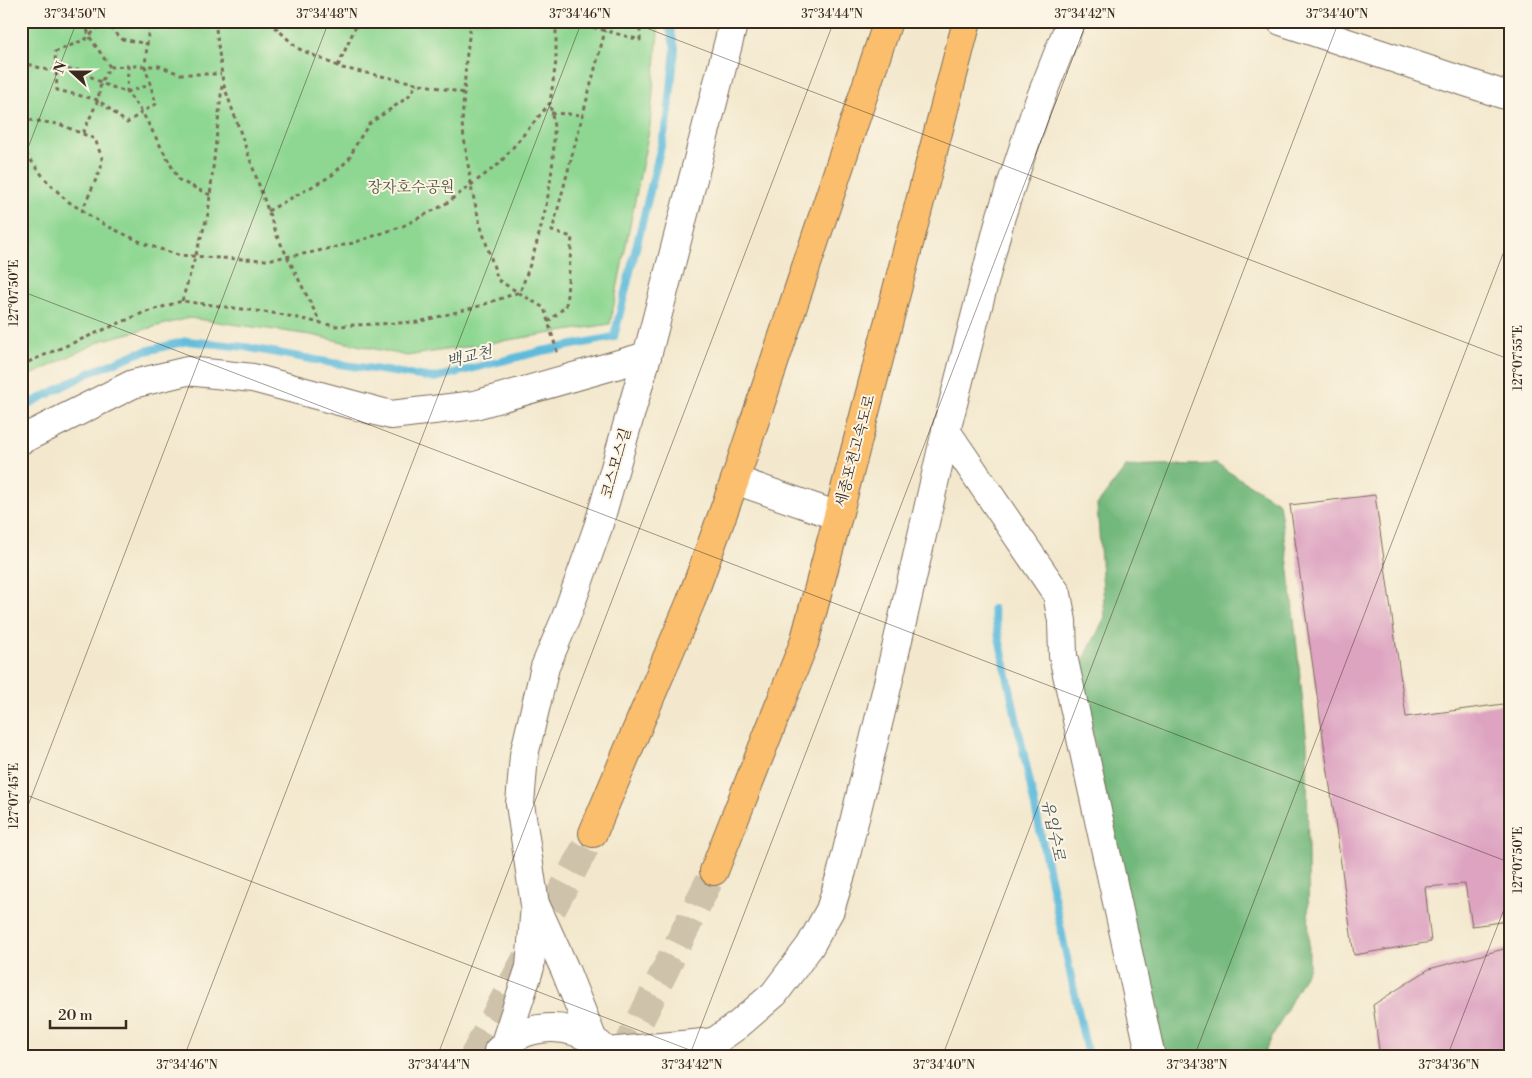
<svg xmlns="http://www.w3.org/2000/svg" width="1532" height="1078" font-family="'Libre Bodoni','Noto Serif KR',serif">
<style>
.green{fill:#8ed792;stroke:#648058}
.forest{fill:#72b87c;stroke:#56714d}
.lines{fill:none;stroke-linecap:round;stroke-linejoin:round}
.stream{stroke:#5ebbdc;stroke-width:8}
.building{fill:#dda3c1}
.highway-tunnel{stroke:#cec2aa;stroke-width:28;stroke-dasharray:28 14;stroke-linecap:butt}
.minor-casing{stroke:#7b6c5b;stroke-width:30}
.highway-casing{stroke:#7b6c5b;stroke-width:30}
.path{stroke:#7b6c5b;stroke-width:3;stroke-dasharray:4 4;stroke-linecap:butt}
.minor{stroke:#fff;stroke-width:28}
.highway{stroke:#fabe6d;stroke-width:28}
.ticks{fill:none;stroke:#3b2a1e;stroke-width:1;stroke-opacity:0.45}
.labels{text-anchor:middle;stroke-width:4;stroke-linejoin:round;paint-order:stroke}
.park-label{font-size:15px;fill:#50553b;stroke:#fcf5e5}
.street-label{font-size:15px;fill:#3b2a1e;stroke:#fcf5e5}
.water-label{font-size:16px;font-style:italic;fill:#465657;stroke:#fcf5e5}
.neatline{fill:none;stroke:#3b2a1e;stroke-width:2}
.ticks-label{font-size:12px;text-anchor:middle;fill:#3b2a1e}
</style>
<rect width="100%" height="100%" fill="#fcf5e5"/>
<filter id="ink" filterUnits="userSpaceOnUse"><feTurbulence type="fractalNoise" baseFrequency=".02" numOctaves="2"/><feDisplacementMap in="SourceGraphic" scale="10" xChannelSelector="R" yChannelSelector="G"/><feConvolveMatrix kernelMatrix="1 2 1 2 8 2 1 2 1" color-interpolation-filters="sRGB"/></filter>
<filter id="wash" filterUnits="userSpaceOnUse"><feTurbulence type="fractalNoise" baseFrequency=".0096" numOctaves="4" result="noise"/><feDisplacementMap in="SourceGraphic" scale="20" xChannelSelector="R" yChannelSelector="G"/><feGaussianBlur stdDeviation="1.12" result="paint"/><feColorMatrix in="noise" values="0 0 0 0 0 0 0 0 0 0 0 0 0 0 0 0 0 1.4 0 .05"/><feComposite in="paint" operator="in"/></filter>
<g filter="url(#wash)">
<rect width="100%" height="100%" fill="#f3e8cd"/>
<path class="green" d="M21,21H659L650,126L610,324L407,356L311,335L189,318L103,340L21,380Z"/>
<path class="forest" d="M1216,464L1279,503L1289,571L1307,743L1309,967L1262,1057H1160L1079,669L1105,617L1097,505L1126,467Z"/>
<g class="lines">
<g class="stream">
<path d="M21,408L89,373L138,353L187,341L245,347L332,363L434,378L542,351L614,337L668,118L675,48L669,25L670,21"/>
<path d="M993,609L1088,1057"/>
</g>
</g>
<g id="blocks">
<g class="building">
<path d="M1375,495L1406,717L1511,703V916L1501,922L1472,926L1465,884L1425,887L1431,942L1354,955L1290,505Z"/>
<path d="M1511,947V1057H1380L1373,1005L1429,969Z"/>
</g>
</g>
</g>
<g filter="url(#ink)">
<use href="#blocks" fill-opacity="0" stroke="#7b6c5b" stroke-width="1"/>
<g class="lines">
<g class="highway-tunnel">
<path d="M473,1057L593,833"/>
<path d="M622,1057L714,871"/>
</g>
<defs>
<g id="minor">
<path d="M1281,21L1511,97"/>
<path d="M946,431L1057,594L1062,621L1063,656L1151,1057"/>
<path d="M21,440L133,384L187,371L253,378L391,415L475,405L647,356"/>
<path d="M735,480L838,516"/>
<path d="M536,906L566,972L593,1040"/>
<path d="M505,1043L530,967L535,905L520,804L524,755L545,667L565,620L598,527L647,356L734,21"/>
<path d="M498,1051C524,1023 567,1021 597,1043C602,1046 607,1052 611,1057"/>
<path d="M607,1052L714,1042"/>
<path d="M697,1057L714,1042L738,1025L774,994L810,946L830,910L842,871L888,683L946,431L1001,216L1037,107L1071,21"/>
</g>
<g id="highway">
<path d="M593,833L691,601L735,480L888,21"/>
<path d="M714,871L804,643L838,516L967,21"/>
</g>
</defs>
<use href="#minor" class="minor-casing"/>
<use href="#highway" class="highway-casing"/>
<g class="path">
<path d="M105,21L86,39L55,52L57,90L98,100L127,123L142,112L156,104L145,66L149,25L143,21"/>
<path d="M215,21L223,83L277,236L320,322"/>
<path d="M269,21L297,48L342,68L464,93"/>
<path d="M471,21L466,61L462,124L472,191L480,224L498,280L544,308L558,355"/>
<path d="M570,21L640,40V21"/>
<path d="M104,22L122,39L148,44"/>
<path d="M21,62L47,70H79L106,85L127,92L150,85"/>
<path d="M338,66L358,21"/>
<path d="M110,67L128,66"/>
<path d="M551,113L583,115"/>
<path d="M21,119L59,124L95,139L102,158L101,168L82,211"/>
<path d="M83,133L98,100L101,82L110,67L89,36L85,21"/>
<path d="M21,147L45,179L66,200L101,223L145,244L178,255L218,258L266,260L309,253L353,243L403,226L444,205L499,164L550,103L556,61V24L554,21"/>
<path d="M210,195L179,180L142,112L127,92L128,66H159L180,74H221"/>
<path d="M268,211L331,176L349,159L358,141L369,124L408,97L417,84"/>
<path d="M182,301L208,214L222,86"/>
<path d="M548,322L566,306L572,237L552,231L605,31"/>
<path d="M21,365L143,313L182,301L279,314L335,326L418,322L476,307L520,292C539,243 555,183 554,130C554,121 551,112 550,103"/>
</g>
<use href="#minor" class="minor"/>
<use href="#highway" class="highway"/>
</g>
</g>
<path class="ticks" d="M628,21L1511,360M21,166L77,21M21,291L1511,863M21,793L708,1057M21,824L329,21M184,1057L582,21M437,1057L834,21M689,1057L1087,21M942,1057L1339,21M1194,1057L1511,233M1447,1057L1511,891"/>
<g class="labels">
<g class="park-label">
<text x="411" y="192">장자호수공원</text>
</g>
<g class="street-label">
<text transform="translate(855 451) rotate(-75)" y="5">세종포천고속도로</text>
<text transform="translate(616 463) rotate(-74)" y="5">코스모스길</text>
</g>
<g class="water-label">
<text transform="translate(469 356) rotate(-13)" y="6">백교천</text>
<text transform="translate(1054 830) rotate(78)" y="6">유입수로</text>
</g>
</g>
<rect width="1532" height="1078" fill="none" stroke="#fcf5e5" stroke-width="55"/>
<g transform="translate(72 72) rotate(291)" stroke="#fcf5e5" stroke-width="4" paint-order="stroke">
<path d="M0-4L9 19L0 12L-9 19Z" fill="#3b2a1e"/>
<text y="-8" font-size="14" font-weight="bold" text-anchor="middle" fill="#3b2a1e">N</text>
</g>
<path d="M50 1020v8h76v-8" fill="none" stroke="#3b2a1e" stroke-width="2.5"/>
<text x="58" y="1020" font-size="15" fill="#3b2a1e" stroke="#fcf5e5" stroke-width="4" paint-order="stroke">20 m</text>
<rect x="28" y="28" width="1476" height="1022" class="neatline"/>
<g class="ticks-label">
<text x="75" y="18">37°34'50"N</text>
<text x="327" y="18">37°34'48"N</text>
<text x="580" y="18">37°34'46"N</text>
<text x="832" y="18">37°34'44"N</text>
<text x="1085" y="18">37°34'42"N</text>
<text x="1337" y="18">37°34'40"N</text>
<text transform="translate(14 293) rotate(-90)" y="4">127°07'50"E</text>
<text transform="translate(1518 358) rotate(-90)" y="4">127°07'55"E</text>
<text transform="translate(14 796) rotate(-90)" y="4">127°07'45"E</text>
<text transform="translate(1518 860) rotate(-90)" y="4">127°07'50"E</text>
<text x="187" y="1069">37°34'46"N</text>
<text x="439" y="1069">37°34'44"N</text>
<text x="692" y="1069">37°34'42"N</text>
<text x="944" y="1069">37°34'40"N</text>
<text x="1197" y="1069">37°34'38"N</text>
<text x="1449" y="1069">37°34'36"N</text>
</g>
</svg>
